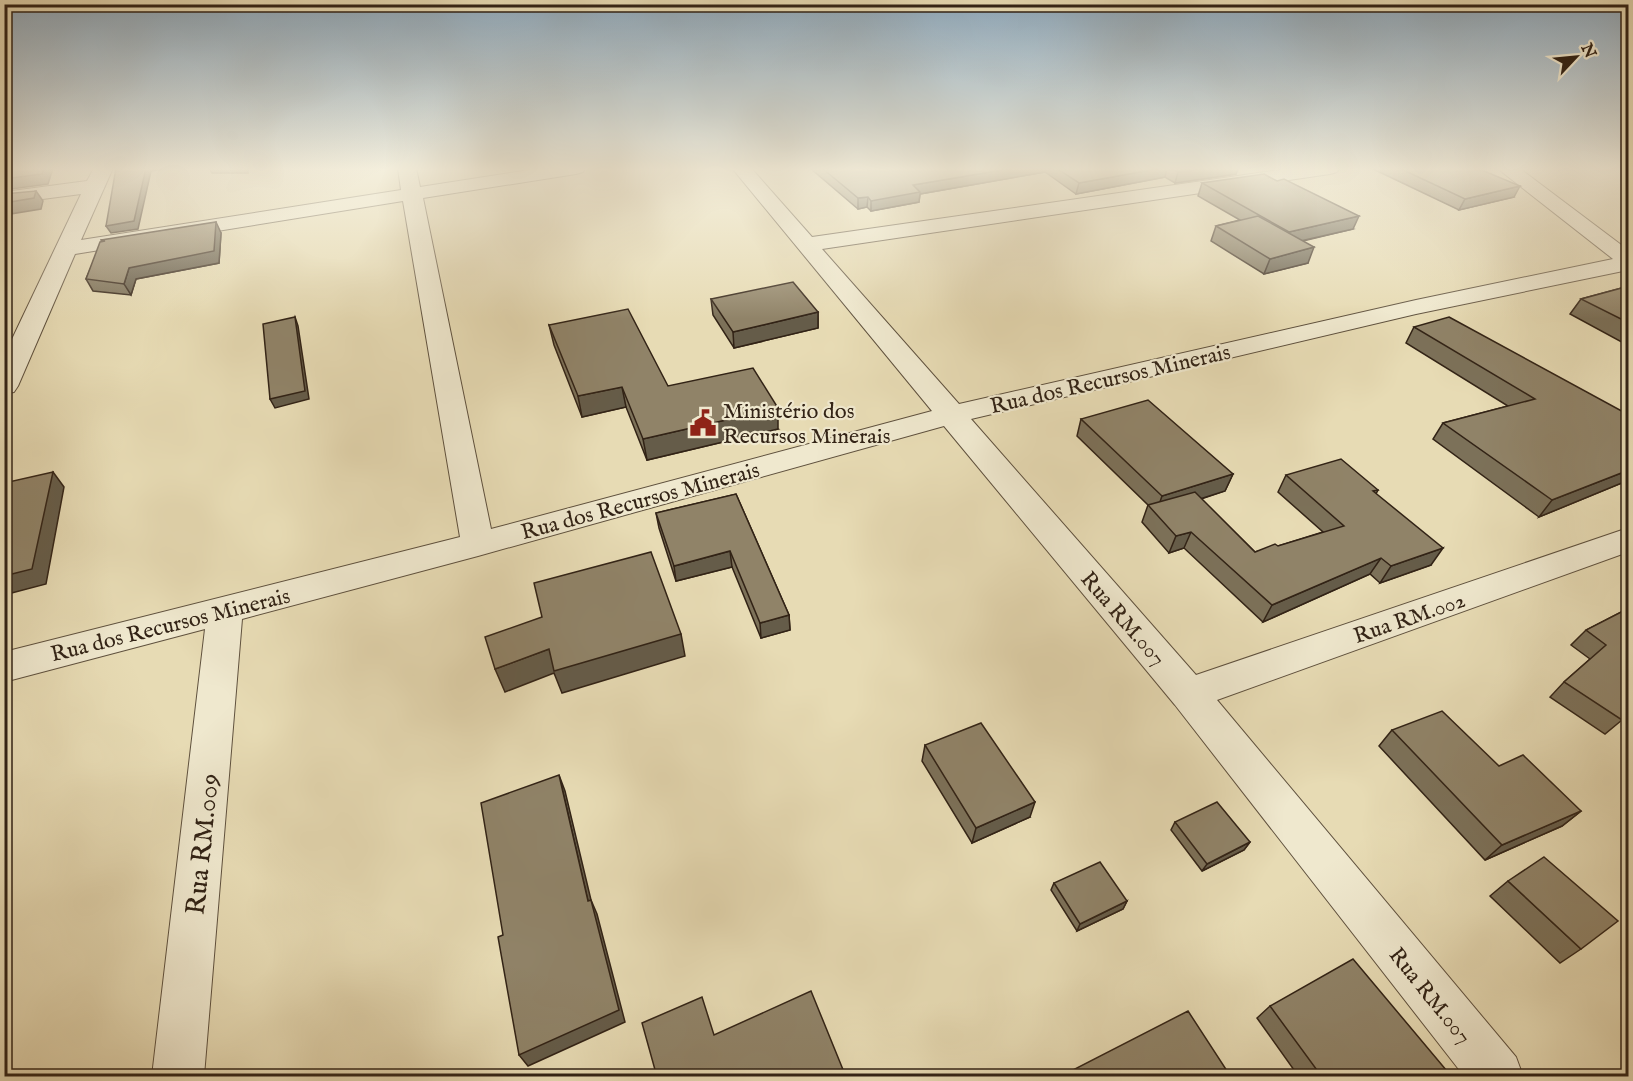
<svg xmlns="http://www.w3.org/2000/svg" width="1633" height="1081" font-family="'IM FELL English',serif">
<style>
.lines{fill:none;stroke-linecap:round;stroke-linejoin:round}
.minor-casing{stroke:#5f513e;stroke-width:2}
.minor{fill:#efe8ce;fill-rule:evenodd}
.wall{fill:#7c7159;stroke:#322316;stroke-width:1.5}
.shaded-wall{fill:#655c49;stroke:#322316;stroke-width:1.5}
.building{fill:#908368;stroke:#322316;stroke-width:1.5}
.labels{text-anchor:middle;stroke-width:4.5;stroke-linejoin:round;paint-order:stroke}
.street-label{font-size:22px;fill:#322316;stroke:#efe8ce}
.poi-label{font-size:22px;fill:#322316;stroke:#efe8ce;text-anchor:start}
.near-street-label{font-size:27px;fill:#322316;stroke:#efe8ce}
</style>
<rect width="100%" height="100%" fill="#e7dbb4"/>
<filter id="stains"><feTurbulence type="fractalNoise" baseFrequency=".00333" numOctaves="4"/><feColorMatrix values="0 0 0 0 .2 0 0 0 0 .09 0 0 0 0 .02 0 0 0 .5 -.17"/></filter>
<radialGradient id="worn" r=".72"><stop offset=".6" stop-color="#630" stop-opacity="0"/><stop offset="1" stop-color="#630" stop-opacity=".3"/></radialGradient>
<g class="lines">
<defs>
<path id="minor" d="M94,168H113L81,240L401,190L398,168H416L420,187L542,168H585L583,172L576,174L423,198L491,529L932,411L732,168H751L812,237L1293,168H1340L1337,172L1330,174L822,249L959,404L1416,300L1613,259L1497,168H1519L1628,250V270L1416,314L971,419L1196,675L1628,528V552L1217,700L1516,1057L1523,1076H1464L1175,705L944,426L478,556L242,619L204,1076H152L205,629L4,682V652L460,537L403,201L75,254L18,386L14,392L4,394V356L81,194L4,204V192L87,181Z"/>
</defs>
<use href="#minor" class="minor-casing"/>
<use href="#minor" class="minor"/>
</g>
<g class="wall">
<path d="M209,168H248V173H212Z"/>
<path d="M810,168H1238L1236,174L1175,183L1165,177L1076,194L1045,172L920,194L919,202L871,211L867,207L858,209Z"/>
<path d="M1371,168H1477L1514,197L1459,210Z"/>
<path d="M1202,183L1353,229L1303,241L1308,263L1264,274L1211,241L1216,226L1240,220L1198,196Z"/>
<path d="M221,233L219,263L136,279L131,295L93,291L86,279L102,242L101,240Z"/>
<path d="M1629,286V346L1570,314L1581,299Z"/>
<path d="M711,299L818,312V328L734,348L713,315Z"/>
<path d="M549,325L668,386L778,429L647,460L626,407L582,417L554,345Z"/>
<path d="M1414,327L1629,415V480L1539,517L1433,439L1443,423L1508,406L1406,343Z"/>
<path d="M1081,419L1233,474L1225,491L1201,499L1255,552L1278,546L1323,532L1278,492L1286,475L1378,490L1376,494L1431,565L1380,583L1370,574L1263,622L1184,548L1169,553L1142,522L1148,505L1077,436Z"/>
<path d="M736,494L789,615L790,630L761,638L732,567L676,581L659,528L656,513Z"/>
<path d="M1629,608L1622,720L1605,734L1550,697L1564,682L1590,659L1571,645L1586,630Z"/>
<path d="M1392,730L1499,766L1581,811L1562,826L1485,860L1379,746Z"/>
<path d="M925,745L1030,817L972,843L922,761Z"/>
<path d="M1175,822L1250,842L1244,850L1202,871L1171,830Z"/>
<path d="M1508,881L1581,949L1560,963L1490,896Z"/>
<path d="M1054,883L1127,901L1123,909L1077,931L1051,890Z"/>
<path d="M1270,1006L1452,1077H1299L1257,1018Z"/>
</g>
<g class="shaded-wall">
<path d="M44,168H53L48,184L4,190V179Z"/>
<path d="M146,168H173L151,171L138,229L111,233L106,226Z"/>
<path d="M1014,168H1046L1045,172L920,194L919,202L871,211V201L913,185Z"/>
<path d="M1162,168H1167L1165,177L1076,194L1079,183Z"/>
<path d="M1211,168H1238L1236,174L1175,183L1178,172Z"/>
<path d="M1520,186L1514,197L1459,210L1465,199Z"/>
<path d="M36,191L43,201L41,209L4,215V203Z"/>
<path d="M868,197L867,207L858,209V198Z"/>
<path d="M1359,216L1353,229L1283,245L1289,232Z"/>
<path d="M216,222L221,233L219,263L136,279L131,295L124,284L129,268Z"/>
<path d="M1314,247L1308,263L1264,274L1270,259Z"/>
<path d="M818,312V328L734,348L733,332Z"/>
<path d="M295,317L298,326L309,399L275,408L270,399Z"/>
<path d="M622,387L626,407L582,417L578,396Z"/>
<path d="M778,408V429L647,460L643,439Z"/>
<path d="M1629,470V480L1539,517L1552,500Z"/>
<path d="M53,472L64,487L46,584L4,595V576Z"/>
<path d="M1233,474L1225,491L1156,513L1162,496Z"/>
<path d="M1191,532L1184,548L1169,553L1176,536Z"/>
<path d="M1443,548L1431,565L1380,583L1391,566Z"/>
<path d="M730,551L732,567L676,581L674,566Z"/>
<path d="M1381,558L1370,574L1263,622L1272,605Z"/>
<path d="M789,615L790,630L761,638L760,623Z"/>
<path d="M681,634L685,656L562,693L554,673L505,692L495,669L549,649Z"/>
<path d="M559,775L565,791L591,900L597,914L625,1022L528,1066L519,1055L588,901Z"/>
<path d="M1035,802L1030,817L972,843L976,828Z"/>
<path d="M1581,811L1562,826L1485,860L1502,845Z"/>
<path d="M1250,842L1244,850L1202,871L1207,864Z"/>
<path d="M1127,901L1123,909L1077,931L1080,924Z"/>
</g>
<g class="building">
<path d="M4,168H44L42,174L4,179Z"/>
<path d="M116,168H146L134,221L106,226Z"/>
<path d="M822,168H1014L913,185L920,192L871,201L868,197L858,198Z"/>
<path d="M1056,168H1162L1079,183Z"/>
<path d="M1170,168H1211L1178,172Z"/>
<path d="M1399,168H1477L1520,186L1465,199Z"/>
<path d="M1264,174L1277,181L1284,179L1359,216L1289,232L1202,183Z"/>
<path d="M36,191L34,198L4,203V194Z"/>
<path d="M1258,216L1314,247L1270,259L1216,226Z"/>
<path d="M216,222L214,251L129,268L124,284L86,279L100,242L105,241L101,240Z"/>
<path d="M793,282L818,312L733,332L711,299Z"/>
<path d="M1629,286V323L1581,299Z"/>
<path d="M628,309L668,386L753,368L778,408L643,439L622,387L578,396L549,325Z"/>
<path d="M295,317L305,391L270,399L263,324Z"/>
<path d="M1449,317L1629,415V470L1552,500L1443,423L1535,399L1414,327Z"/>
<path d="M1148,400L1233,474L1162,496L1081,419Z"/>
<path d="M1341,459L1378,490L1373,491L1443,548L1391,566L1381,558L1272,605L1191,532L1176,536L1148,505L1195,492L1255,552L1275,544L1278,546L1344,526L1286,475Z"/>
<path d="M53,472L32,569L4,576V483Z"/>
<path d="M736,494L789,615L760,623L730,551L674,566L656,513Z"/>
<path d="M651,552L681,634L554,671L549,649L495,669L485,637L542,617L534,583Z"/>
<path d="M1629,608V713L1622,720L1564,682L1606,645L1586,630Z"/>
<path d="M1442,711L1499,766L1523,755L1581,811L1502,845L1392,730Z"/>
<path d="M981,723L1035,802L976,828L925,745Z"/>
<path d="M559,775L588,901L591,900L619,1010L519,1055L498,937L503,935L481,803Z"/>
<path d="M1217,802L1250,842L1207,864L1175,822Z"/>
<path d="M1544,857L1618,921L1581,949L1508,881Z"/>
<path d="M1100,862L1127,901L1080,924L1054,883Z"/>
<path d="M1353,959L1452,1077H1322L1270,1006Z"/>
<path d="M811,991L846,1077H657L642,1023L702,997L714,1035Z"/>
<path d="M1188,1011L1231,1077H1069L1067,1073Z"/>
<path d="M520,1070L521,1077H505Z"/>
</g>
<linearGradient id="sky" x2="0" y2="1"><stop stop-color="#8faabe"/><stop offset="0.53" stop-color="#f4efdd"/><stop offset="1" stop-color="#f4efdd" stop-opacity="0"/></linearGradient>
<rect width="1633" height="319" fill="url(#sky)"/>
<defs>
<symbol id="civic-bare" viewBox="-9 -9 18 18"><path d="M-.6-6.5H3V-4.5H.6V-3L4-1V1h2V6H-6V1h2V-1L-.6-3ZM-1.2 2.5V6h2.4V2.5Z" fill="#8f2418" stroke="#efe8ce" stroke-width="2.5" paint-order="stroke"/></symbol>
</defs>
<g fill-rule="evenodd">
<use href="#civic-bare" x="684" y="404" width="38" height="38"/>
</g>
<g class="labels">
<g class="street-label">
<text transform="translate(1110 378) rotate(-13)" y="8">Rua dos Recursos Minerais</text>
<text transform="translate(640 500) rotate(-15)" y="8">Rua dos Recursos Minerais</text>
<text transform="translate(1409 617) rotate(-19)" y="8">Rua RM.002</text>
<text transform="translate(1124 618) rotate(49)" y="8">Rua RM.007</text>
<text transform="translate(170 624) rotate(-14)" y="8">Rua dos Recursos Minerais</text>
<text transform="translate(1431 995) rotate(51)" y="8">Rua RM.007</text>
</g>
<g class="poi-label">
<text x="723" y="418">Ministério dos<tspan x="723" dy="25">Recursos Minerais</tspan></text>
</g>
<g class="near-street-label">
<text transform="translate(202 844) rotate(-84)" y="9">Rua RM.009</text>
</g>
</g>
<rect width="1633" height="1081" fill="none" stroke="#e7dbb4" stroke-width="24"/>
<rect x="6" y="6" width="1621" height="1069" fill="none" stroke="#322316" stroke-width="3"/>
<rect x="12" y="12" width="1609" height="1057" fill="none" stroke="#322316" stroke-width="1.5"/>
<g transform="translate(1576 57) rotate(64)" stroke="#efe8ce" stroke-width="4.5" paint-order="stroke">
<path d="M0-4.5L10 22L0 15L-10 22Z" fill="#322316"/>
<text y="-9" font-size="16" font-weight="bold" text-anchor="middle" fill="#322316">N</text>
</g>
<rect width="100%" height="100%" filter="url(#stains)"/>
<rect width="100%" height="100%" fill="url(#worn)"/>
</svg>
